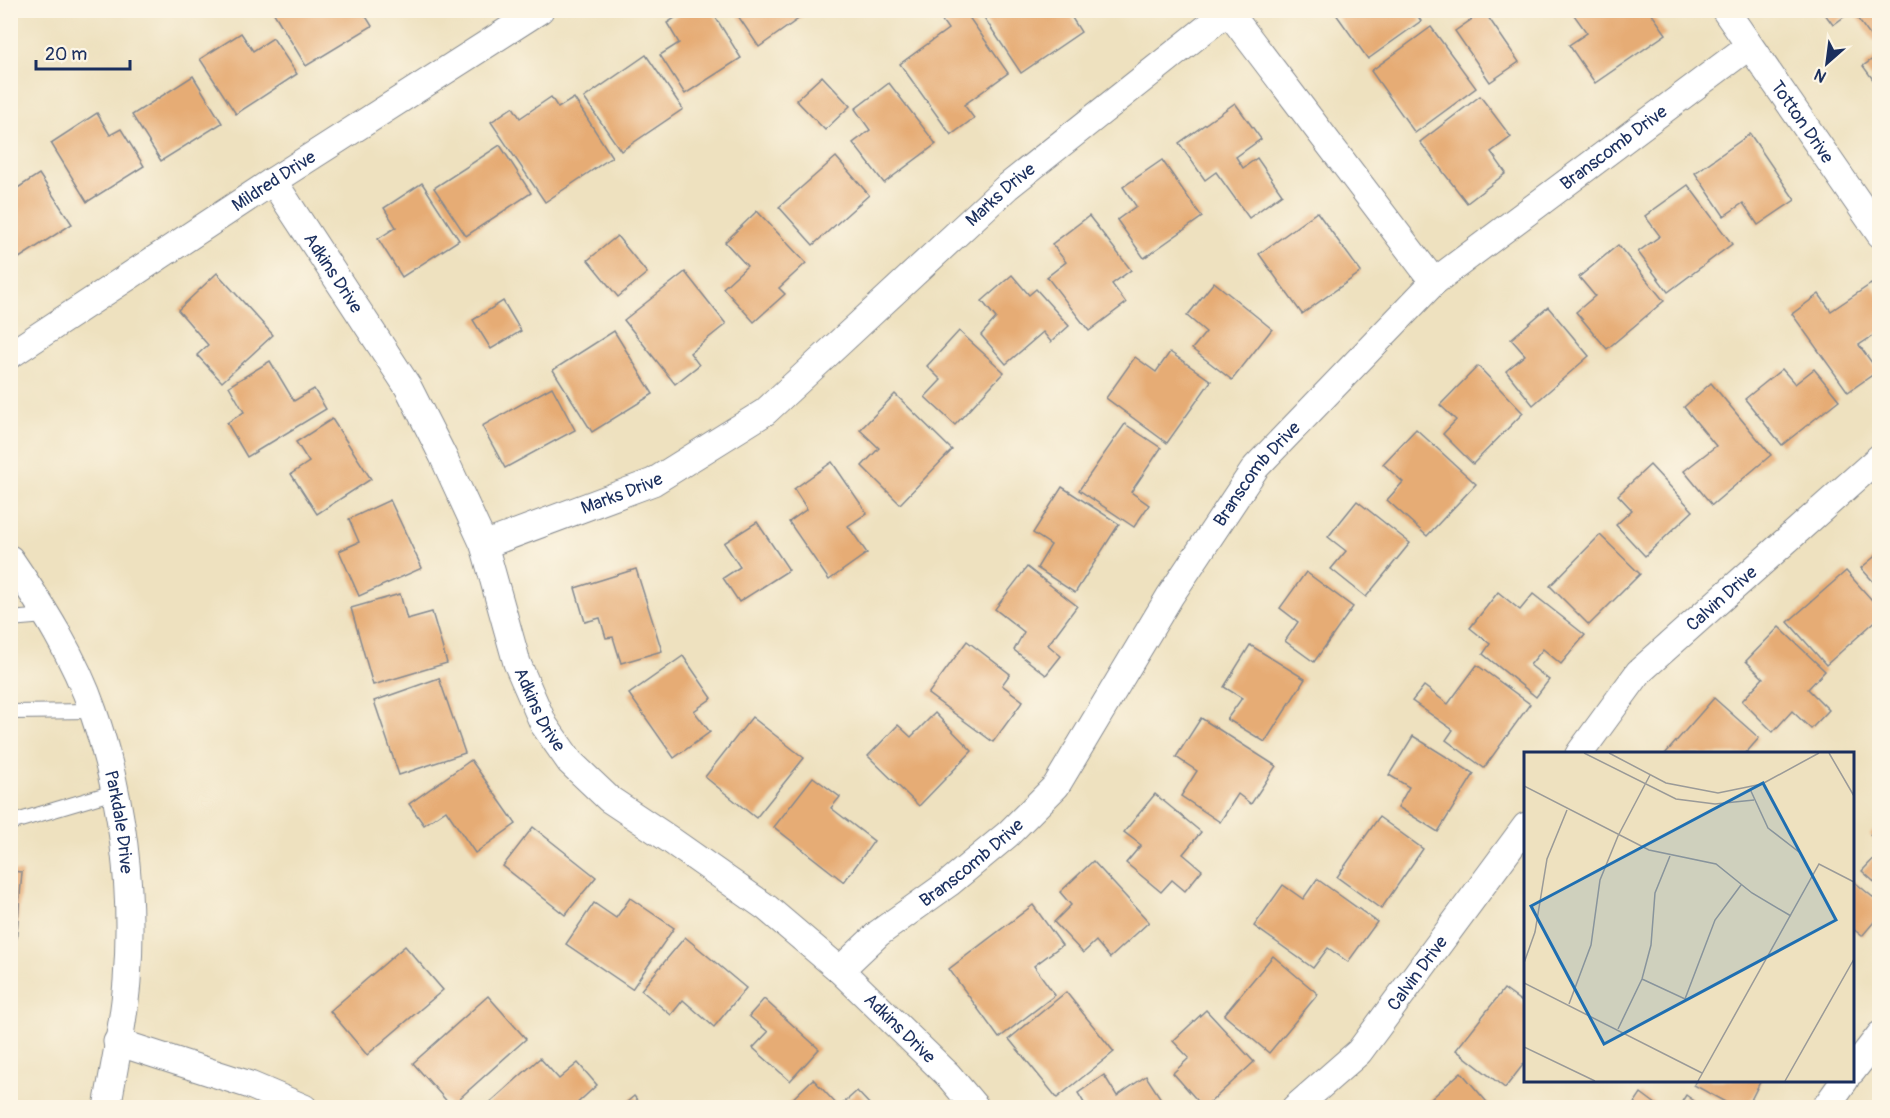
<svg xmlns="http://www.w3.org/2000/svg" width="1890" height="1118" font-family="Pangolin,sans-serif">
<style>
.building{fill:#e6ac75}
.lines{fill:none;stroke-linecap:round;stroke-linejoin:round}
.lane-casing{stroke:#84888e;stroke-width:16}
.street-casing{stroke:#84888e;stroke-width:29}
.lane{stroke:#fff;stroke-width:14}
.street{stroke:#fff;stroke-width:27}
.labels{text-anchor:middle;stroke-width:4.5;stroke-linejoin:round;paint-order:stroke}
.street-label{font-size:18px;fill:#1b2f5e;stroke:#fcf5e5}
.inset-road{fill:none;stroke:#9a9a98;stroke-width:1.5}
.view{fill:#1f6fb2;fill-opacity:0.15;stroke:#1f6fb2;stroke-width:3}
.inset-edge{fill:none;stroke:#1b2f5e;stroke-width:3}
</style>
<rect width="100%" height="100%" fill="#fcf5e5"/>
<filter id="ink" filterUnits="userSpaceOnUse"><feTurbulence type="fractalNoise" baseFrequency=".0167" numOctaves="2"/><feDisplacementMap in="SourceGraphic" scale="12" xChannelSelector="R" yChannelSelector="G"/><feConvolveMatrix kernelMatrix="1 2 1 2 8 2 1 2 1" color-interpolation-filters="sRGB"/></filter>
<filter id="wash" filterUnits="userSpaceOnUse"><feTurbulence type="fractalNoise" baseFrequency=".008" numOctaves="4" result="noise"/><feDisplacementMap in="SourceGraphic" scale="24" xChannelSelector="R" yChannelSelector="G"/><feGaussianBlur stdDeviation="1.35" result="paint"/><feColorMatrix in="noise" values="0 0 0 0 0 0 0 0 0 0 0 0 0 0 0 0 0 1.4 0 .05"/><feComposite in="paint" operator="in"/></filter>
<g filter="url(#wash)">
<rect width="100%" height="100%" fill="#eee1bf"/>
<g id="blocks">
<g class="building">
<path d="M272,10H362L372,26L306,66Z"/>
<path d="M687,10H711L741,58L685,94L660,55L679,43L667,23Z"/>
<path d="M734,10H811L759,47Z"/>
<path d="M953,10H964L1008,73L964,105L974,118L951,135L900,64L948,29L941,19Z"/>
<path d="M979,10H1067L1081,32L1021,73Z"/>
<path d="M1333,10H1414L1421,21L1368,59Z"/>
<path d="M1580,10H1649L1666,34L1595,83L1569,45L1587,33L1574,15Z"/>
<path d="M1822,10H1880V37L1874,41L1852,11L1833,25Z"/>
<path d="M1484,11L1519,62L1490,82L1455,31Z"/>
<path d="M1431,27L1476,88L1415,133L1371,71Z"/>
<path d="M241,33L253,51L273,38L297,74L236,114L200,59Z"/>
<path d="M1880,54V89L1863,66Z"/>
<path d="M646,55L683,109L621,151L584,98Z"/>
<path d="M193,76L222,123L161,161L132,115Z"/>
<path d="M822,76L850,106L825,130L796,100Z"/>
<path d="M889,83L936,144L884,183L853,143L870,130L855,109Z"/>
<path d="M1480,96L1511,137L1491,152L1506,173L1467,203L1420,142Z"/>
<path d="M551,97L558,108L574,98L612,157L545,202L491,122L513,107L520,118Z"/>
<path d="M1235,103L1261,139L1236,157L1243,168L1257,158L1282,194L1249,218L1216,172L1205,180L1179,143Z"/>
<path d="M97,113L110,135L121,129L144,166L87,202L51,143Z"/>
<path d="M1750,134L1795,200L1758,225L1743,203L1724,216L1695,173Z"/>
<path d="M500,145L531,193L466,236L434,188Z"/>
<path d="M836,157L869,195L813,245L779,207Z"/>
<path d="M1162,160L1202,217L1144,258L1117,220L1136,206L1123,187Z"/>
<path d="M39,174L72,224L13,262L10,259V193Z"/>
<path d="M422,183L459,240L402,277L378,239L396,227L384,208Z"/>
<path d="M1688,185L1732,244L1668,292L1638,252L1660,236L1645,216Z"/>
<path d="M757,211L806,263L779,288L785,294L754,322L723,288L747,266L725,242Z"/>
<path d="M1317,212L1361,272L1302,314L1259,254Z"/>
<path d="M1089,216L1131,270L1112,284L1126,303L1089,331L1047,277L1066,262L1052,244Z"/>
<path d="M617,236L647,273L618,297L588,260Z"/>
<path d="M1618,245L1664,301L1607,349L1576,312L1595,296L1579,277Z"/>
<path d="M685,272L726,324L690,353L699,365L675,384L624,320Z"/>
<path d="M217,273L273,335L222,382L197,355L208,345L178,310Z"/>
<path d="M1012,275L1029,295L1036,289L1069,326L1051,342L1043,332L1006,364L981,335L996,318L982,301Z"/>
<path d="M1214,282L1272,329L1232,380L1192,349L1206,332L1187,316Z"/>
<path d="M1871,284L1880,296V331L1859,345L1878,371L1848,392L1792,314L1819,294L1831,311Z"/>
<path d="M503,301L521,331L491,349L473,320Z"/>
<path d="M1548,307L1589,356L1533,405L1506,371L1525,355L1511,339Z"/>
<path d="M614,331L653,394L592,432L553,370Z"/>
<path d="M959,331L1004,372L955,425L925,397L941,380L927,366Z"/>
<path d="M1170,352L1211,381L1167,443L1106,398L1135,357L1156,372Z"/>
<path d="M270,361L294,401L314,389L326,409L247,457L227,423L244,412L229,386Z"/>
<path d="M1478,366L1523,413L1473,464L1443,434L1456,420L1440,405Z"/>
<path d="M1782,369L1795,384L1814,369L1839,400L1782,445L1745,399Z"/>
<path d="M1711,383L1771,455L1712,505L1684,471L1716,446L1684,407Z"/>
<path d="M552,387L575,430L505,468L482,426Z"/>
<path d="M895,394L952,450L900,504L862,466L879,448L860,430Z"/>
<path d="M332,419L371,479L317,514L291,474L309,462L296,442Z"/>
<path d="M1125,424L1161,448L1131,492L1149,505L1134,527L1079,490Z"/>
<path d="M1416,429L1476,484L1427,536L1387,500L1403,482L1383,464Z"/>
<path d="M832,462L867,513L848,526L867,553L829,580L789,522L807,509L794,489Z"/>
<path d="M1650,465L1693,511L1645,556L1616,525L1632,510L1618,495Z"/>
<path d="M1062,487L1119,524L1075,593L1037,568L1051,545L1033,533Z"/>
<path d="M390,500L422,568L359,596L339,551L359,542L349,519Z"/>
<path d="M1357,501L1410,543L1366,597L1331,569L1346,551L1328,537Z"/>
<path d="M757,522L789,570L739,602L723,578L740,567L724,543Z"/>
<path d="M1600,535L1640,574L1589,625L1550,586Z"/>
<path d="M1880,552V589L1861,568Z"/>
<path d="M1027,567L1077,606L1048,645L1061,656L1046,675L1014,650L1024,632L995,609Z"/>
<path d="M636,569L662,651L621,663L613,637L606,638L600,618L585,622L575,588Z"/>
<path d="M1846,571L1880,609V617L1826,665L1788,622Z"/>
<path d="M1306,572L1353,607L1314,662L1285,641L1298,622L1280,608Z"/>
<path d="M1498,592L1520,610L1533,594L1585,635L1561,664L1543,649L1530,665L1549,680L1536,697L1483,654L1490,644L1470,628Z"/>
<path d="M400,594L407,619L432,612L447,663L373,685L351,608Z"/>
<path d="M1779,627L1825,671L1808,689L1829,710L1811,729L1792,711L1773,732L1742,701L1763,678L1746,661Z"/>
<path d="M967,641L1010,674L1002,685L1023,701L993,742L928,694Z"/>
<path d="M1250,645L1305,679L1265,742L1227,719L1242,698L1224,687Z"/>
<path d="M683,656L712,698L694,711L710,732L674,758L629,694Z"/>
<path d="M1477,665L1530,704L1484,768L1446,740L1453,730L1412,701L1424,686L1448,704Z"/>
<path d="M439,678L465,753L399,775L374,701Z"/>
<path d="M1714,698L1759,738L1745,754H1665Z"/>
<path d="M935,713L972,751L919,806L868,756L898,725L911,737Z"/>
<path d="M752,717L804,758L756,818L705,777Z"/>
<path d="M1201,718L1276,766L1251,804L1238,794L1220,822L1181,796L1197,771L1176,757Z"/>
<path d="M1413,736L1474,774L1438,832L1398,807L1409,787L1389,775Z"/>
<path d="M471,760L516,824L475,853L446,810L424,825L409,804Z"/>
<path d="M813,777L840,797L831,808L874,841L844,882L774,827Z"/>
<path d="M1155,794L1201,832L1183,854L1202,870L1185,891L1172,880L1161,892L1126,863L1141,845L1124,832Z"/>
<path d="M1379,817L1423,849L1381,909L1337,877Z"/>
<path d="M1880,824V844L1870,835Z"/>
<path d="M533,827L596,877L565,915L503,866Z"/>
<path d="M1880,852V887L1862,871Z"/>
<path d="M1093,861L1149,922L1110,958L1096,941L1083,953L1054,922L1071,905L1060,892Z"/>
<path d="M10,871L22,872L12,991H10Z"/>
<path d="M1317,879L1377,922L1348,962L1328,948L1313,968L1254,926L1283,885L1303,899Z"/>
<path d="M1852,880L1880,903V915L1862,936L1852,928Z"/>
<path d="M630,898L674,928L632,989L566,944L594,903L616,918Z"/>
<path d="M1033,905L1062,945L1034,966L1055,995L999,1038L949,969Z"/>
<path d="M685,937L746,988L714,1027L683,1000L671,1015L641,990Z"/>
<path d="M405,946L443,990L367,1055L330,1011Z"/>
<path d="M1273,956L1318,994L1269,1053L1224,1015Z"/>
<path d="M1504,989L1526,1005V1061L1505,1088L1456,1050Z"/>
<path d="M1066,992L1114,1052L1057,1098L1009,1039Z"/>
<path d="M488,996L526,1039L451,1106L413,1063Z"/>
<path d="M764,999L819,1049L790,1081L753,1048L768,1032L749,1016Z"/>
<path d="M1206,1010L1254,1062L1204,1108L1173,1073L1189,1058L1173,1041Z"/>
<path d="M540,1058L559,1079L578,1063L597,1085L572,1108H484Z"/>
<path d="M1461,1072L1492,1108H1421Z"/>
<path d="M1104,1075L1117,1096L1146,1076L1167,1108H1087L1078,1093Z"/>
<path d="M813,1079L839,1107L857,1091L873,1108H783Z"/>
<path d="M1696,1080H1761L1747,1108H1736L1694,1085Z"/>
<path d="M1641,1093L1661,1108H1631Z"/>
<path d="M1686,1095L1704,1108H1678Z"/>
<path d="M634,1096L644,1108H620Z"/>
</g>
</g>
</g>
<g filter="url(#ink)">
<use href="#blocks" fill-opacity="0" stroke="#84888e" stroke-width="1.5"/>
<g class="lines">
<defs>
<g id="lane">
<path d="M10,619L45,616"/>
<path d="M10,712L93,711"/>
<path d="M10,823L114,792"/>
</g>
<g id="street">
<path id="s1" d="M1725,10L1880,234"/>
<path id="s2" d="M273,181L408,387L443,456L484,545L517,663L544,725L570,762L609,799L669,839L767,908L840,970L948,1075L976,1108"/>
<path id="s3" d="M10,355L273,181L540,10"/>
<path id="s4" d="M484,545L653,482L765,412L1007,187L1228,11L1434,282"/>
<path id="s5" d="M10,559C42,606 75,658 93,711C123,797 134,891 127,981C124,1023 114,1066 107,1108"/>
<path id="s6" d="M1579,754L1639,672L1880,457"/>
<path id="s7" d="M840,970L879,933L949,883L1008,834L1056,786L1170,596L1256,467L1434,282L1749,46"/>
<path d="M117,1042L250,1085L304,1108"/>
<path d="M1852,1071L1880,1035"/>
<path id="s8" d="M1295,1108L1359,1052L1526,826"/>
<path d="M1825,1108L1845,1080"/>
</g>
</defs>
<use href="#lane" class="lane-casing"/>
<use href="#street" class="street-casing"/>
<use href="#lane" class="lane"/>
<use href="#street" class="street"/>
</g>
</g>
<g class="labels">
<g class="street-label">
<text dy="6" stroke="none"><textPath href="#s1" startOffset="136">Totton Drive</textPath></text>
<text dy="6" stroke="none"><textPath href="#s7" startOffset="1142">Branscomb Drive</textPath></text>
<text dy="6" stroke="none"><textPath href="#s3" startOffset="316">Mildred Drive</textPath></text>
<text dy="6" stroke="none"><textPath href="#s4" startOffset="633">Marks Drive</textPath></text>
<text dy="6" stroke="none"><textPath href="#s2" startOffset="110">Adkins Drive</textPath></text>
<text dy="6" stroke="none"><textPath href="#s7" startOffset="656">Branscomb Drive</textPath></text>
<text dy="6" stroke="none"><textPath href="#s4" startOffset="147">Marks Drive</textPath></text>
<text dy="6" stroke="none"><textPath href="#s6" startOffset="212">Calvin Drive</textPath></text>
<text dy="6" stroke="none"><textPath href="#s2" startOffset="596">Adkins Drive</textPath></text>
<text dy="6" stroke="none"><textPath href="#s5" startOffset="288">Parkdale Drive</textPath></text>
<text dy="6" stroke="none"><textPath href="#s7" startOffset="170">Branscomb Drive</textPath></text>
<text dy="6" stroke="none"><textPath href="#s8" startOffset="183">Calvin Drive</textPath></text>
<text dy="6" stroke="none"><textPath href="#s2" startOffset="1082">Adkins Drive</textPath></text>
</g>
</g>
<g transform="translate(1524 752)">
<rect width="330" height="330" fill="#eee1bf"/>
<path class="inset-road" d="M60,1L152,47L191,52L230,48M85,1L142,31L194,41L238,32L295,1M305,1L330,44M0,34L125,98L192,112L228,141L267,164M226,37L244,76L275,100M0,211L11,180L23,107L43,58M118,227L161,247L191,168L217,133M0,231L178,321M45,252L67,193L76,128L94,84L126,23M94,277L118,227L127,193L131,141L146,104M0,295L71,329M174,329L295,112L330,130M261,329L330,207"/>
<path class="view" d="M239,31L312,168L80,292L7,154Z"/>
<rect width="330" height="330" class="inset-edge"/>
</g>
<rect width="1890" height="1118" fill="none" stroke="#fcf5e5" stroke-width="36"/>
<g transform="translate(1827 63) rotate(208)" stroke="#fcf5e5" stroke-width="4.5" paint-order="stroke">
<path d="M0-4.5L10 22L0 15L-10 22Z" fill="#1b2f5e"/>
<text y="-9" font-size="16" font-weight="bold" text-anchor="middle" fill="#1b2f5e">N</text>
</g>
<path d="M36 60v9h94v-9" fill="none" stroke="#1b2f5e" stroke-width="3"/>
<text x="45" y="60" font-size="18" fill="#1b2f5e" stroke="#fcf5e5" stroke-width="4.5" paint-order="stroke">20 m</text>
</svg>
